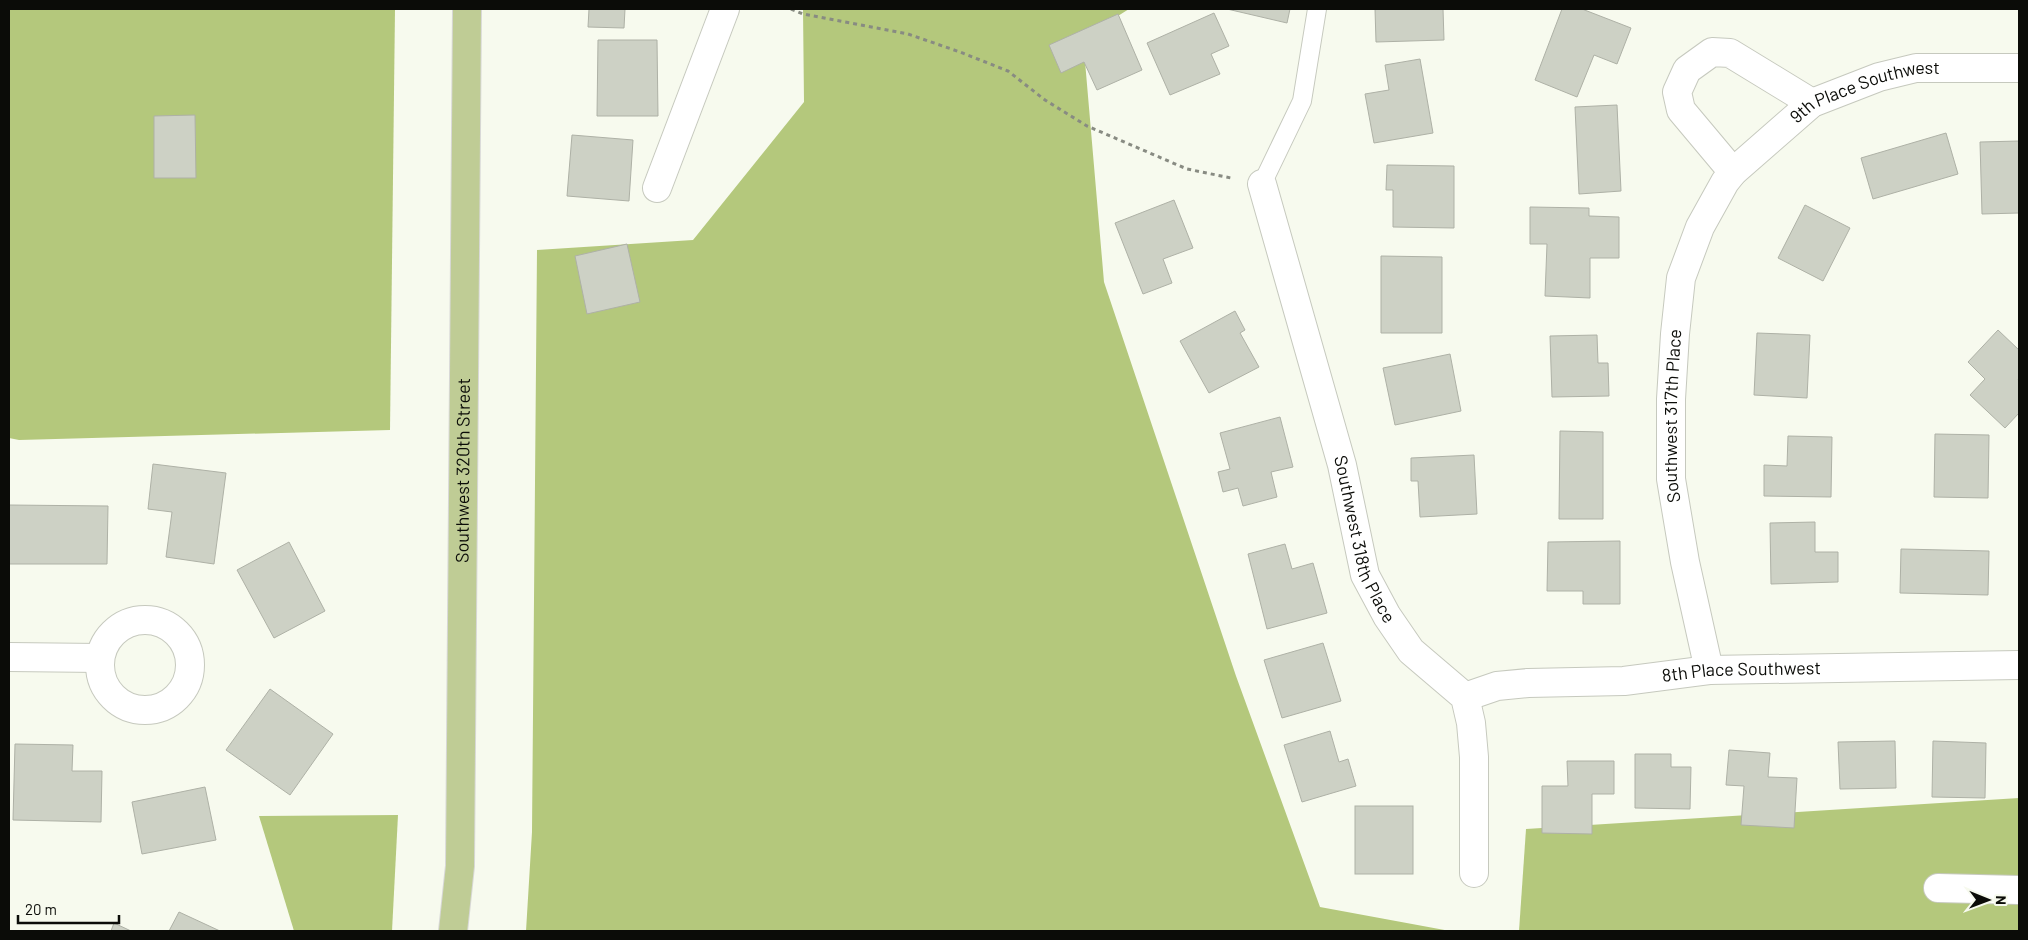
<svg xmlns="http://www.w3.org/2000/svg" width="2028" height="940" font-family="Barlow,sans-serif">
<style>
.forest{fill:#b4c87c}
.building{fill:#cdd1c5;stroke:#aeb1a6}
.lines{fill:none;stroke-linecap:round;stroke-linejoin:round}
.service-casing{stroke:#c6c9be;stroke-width:20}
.minor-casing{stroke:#c6c9be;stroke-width:30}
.primary-casing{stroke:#d8d8d7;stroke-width:30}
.path{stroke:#888b82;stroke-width:3;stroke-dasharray:4 4;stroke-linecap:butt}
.service{stroke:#fff;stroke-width:18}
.minor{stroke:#fff;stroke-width:28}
.primary{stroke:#bfcc95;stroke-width:28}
.labels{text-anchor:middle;stroke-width:4.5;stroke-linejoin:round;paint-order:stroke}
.street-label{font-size:18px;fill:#0b0c08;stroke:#f7faee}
</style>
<rect width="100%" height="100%" fill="#f7faee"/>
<g class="forest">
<path d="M9,9H395L390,430L19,440L9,438Z"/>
<path d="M803,9H1129L1083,38L1104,282L1236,676L1320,907L1450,931H526L532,832L537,250L693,240L804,102Z"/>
<path d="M2019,798V931H1519L1526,829Z"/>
<path d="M398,815L392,931H294L259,816Z"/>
</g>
<g class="building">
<path d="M589,9H625L624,28L588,27Z"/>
<path d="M1227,9H1290L1287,23Z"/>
<path d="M1375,9H1443L1444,40L1376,42Z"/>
<path d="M1562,9H1582L1631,28L1617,64L1594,55L1577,97L1535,80Z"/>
<path d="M1214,13L1229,46L1211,54L1220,74L1170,95L1147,43Z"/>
<path d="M1118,14L1142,70L1097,90L1084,62L1061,73L1049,45Z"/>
<path d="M598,40H657L658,116H597Z"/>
<path d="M1420,59L1433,133L1374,143L1365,94L1389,90L1385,65Z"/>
<path d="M1617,105L1621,191L1579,194L1575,107Z"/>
<path d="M195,115L196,178H154V116Z"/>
<path d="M1946,133L1958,174L1873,199L1861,158Z"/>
<path d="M572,135L633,140L629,201L567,196Z"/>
<path d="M2019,141V213L1982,214L1980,142Z"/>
<path d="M1387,165L1454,166V228L1393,227V190H1386Z"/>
<path d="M1174,200L1193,248L1163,259L1172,283L1143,294L1115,223Z"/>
<path d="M1805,205L1850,228L1823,281L1778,258Z"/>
<path d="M1530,207L1589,208V216L1619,217V258H1590V298L1545,296L1547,244H1530Z"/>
<path d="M627,244L640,302L587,314L575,256Z"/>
<path d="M1381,256L1442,257V333H1381Z"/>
<path d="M1235,311L1245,330L1240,333L1259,367L1209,393L1180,341Z"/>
<path d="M1998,330L2019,350V378L2018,379L2019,381V413L2005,428L1970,395L1985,379L1968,362Z"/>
<path d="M1757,333L1810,335L1807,398L1754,395Z"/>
<path d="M1597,335L1598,363H1608L1609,396L1552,397L1550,336Z"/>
<path d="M1450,354L1461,411L1395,425L1383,368Z"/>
<path d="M1280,417L1293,467L1271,472L1277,497L1243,506L1238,488L1223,492L1218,472L1230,469L1220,433Z"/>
<path d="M1560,431L1603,432V519H1559Z"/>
<path d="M1935,434L1989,435L1988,498L1934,497Z"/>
<path d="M1788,436L1832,437L1831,497L1764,496V465L1787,466Z"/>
<path d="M1474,455L1477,514L1420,517L1418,481H1411V458Z"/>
<path d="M153,464L226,473L214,564L166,557L172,512L148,509Z"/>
<path d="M9,505L108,506L107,564H9Z"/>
<path d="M1815,522V552H1838V582L1771,584L1770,523Z"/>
<path d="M1620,541V604H1583V591H1547L1548,542Z"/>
<path d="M289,542L325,611L274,638L237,570Z"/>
<path d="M1285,544L1292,569L1313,563L1327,613L1267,629L1248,554Z"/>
<path d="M1901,549L1989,551L1988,595L1900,593Z"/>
<path d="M1323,643L1341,701L1282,718L1264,660Z"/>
<path d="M270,689L333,734L290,795L226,750Z"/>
<path d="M1330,731L1339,762L1348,759L1356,786L1302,802L1284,745Z"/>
<path d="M1895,741L1896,788L1840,789L1838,742Z"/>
<path d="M1933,741L1986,743L1985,798L1932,797Z"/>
<path d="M15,744L73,745L72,771H102L101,822L13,820Z"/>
<path d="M1729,750L1770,753L1768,777L1797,778L1794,828L1741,825L1744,786L1726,785Z"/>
<path d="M1635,754H1671V767H1691L1690,809L1635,808Z"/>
<path d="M1567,761H1614V794H1592V834L1542,833V786H1568Z"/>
<path d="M205,787L216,840L142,854L132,802Z"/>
<rect x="1355" y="806" width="58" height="68"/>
<path d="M179,912L220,931H169Z"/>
<path d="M114,923L131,931H111Z"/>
</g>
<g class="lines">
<defs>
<path id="service" d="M1262,184L1302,101L1317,9"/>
<g id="minor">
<path d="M1733,172L1681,110L1677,92L1687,70L1712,52L1730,53L1812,103"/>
<path id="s1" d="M1262,184L1342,465L1365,575L1387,616L1411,651L1465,697L1471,723L1474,757V873"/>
<path d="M657,188L725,9"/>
<circle cx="145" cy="665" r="45"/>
<path d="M9,657L100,658"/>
<path id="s2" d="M1709,670L1685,562L1671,479V399L1675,334L1681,278L1700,227L1725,182L1733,172L1812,103L1879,77L1916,68H2019"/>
<path id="s3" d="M1465,697L1497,686L1528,683L1624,681L1709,670L2019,665"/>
<path d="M1938,888L2019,890"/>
</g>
<g id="primary">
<path id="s4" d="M453,931L460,866L467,9"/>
</g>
</defs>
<use href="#service" class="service-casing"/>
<use href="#minor" class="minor-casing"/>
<use href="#primary" class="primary-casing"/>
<path class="path" d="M791,9L803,14L908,34L960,52L1008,71L1045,100L1087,126L1187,169L1231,178"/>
<use href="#service" class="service"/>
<use href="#minor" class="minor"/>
<use href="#primary" class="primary"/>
</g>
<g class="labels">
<g class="street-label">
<text dy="6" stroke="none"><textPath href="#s2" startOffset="674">9th Place Southwest</textPath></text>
<text dy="6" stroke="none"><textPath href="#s2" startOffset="258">Southwest 317th Place</textPath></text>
<text dy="6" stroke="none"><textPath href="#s4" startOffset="461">Southwest 320th Street</textPath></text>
<text dy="6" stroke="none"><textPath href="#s1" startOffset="370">Southwest 318th Place</textPath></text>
<text dy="6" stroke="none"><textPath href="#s3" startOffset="279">8th Place Southwest</textPath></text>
</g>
</g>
<rect width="2028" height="940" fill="none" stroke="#0b0c08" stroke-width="20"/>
<g transform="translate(1988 900) rotate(91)" stroke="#f7faee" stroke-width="4" paint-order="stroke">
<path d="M0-4L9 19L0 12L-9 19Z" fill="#0b0c08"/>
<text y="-8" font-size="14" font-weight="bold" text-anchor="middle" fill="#0b0c08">N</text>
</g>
<path d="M18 915v8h101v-8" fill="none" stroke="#0b0c08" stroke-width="2.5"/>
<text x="25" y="915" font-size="15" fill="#0b0c08" stroke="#f7faee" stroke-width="4" paint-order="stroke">20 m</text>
</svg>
